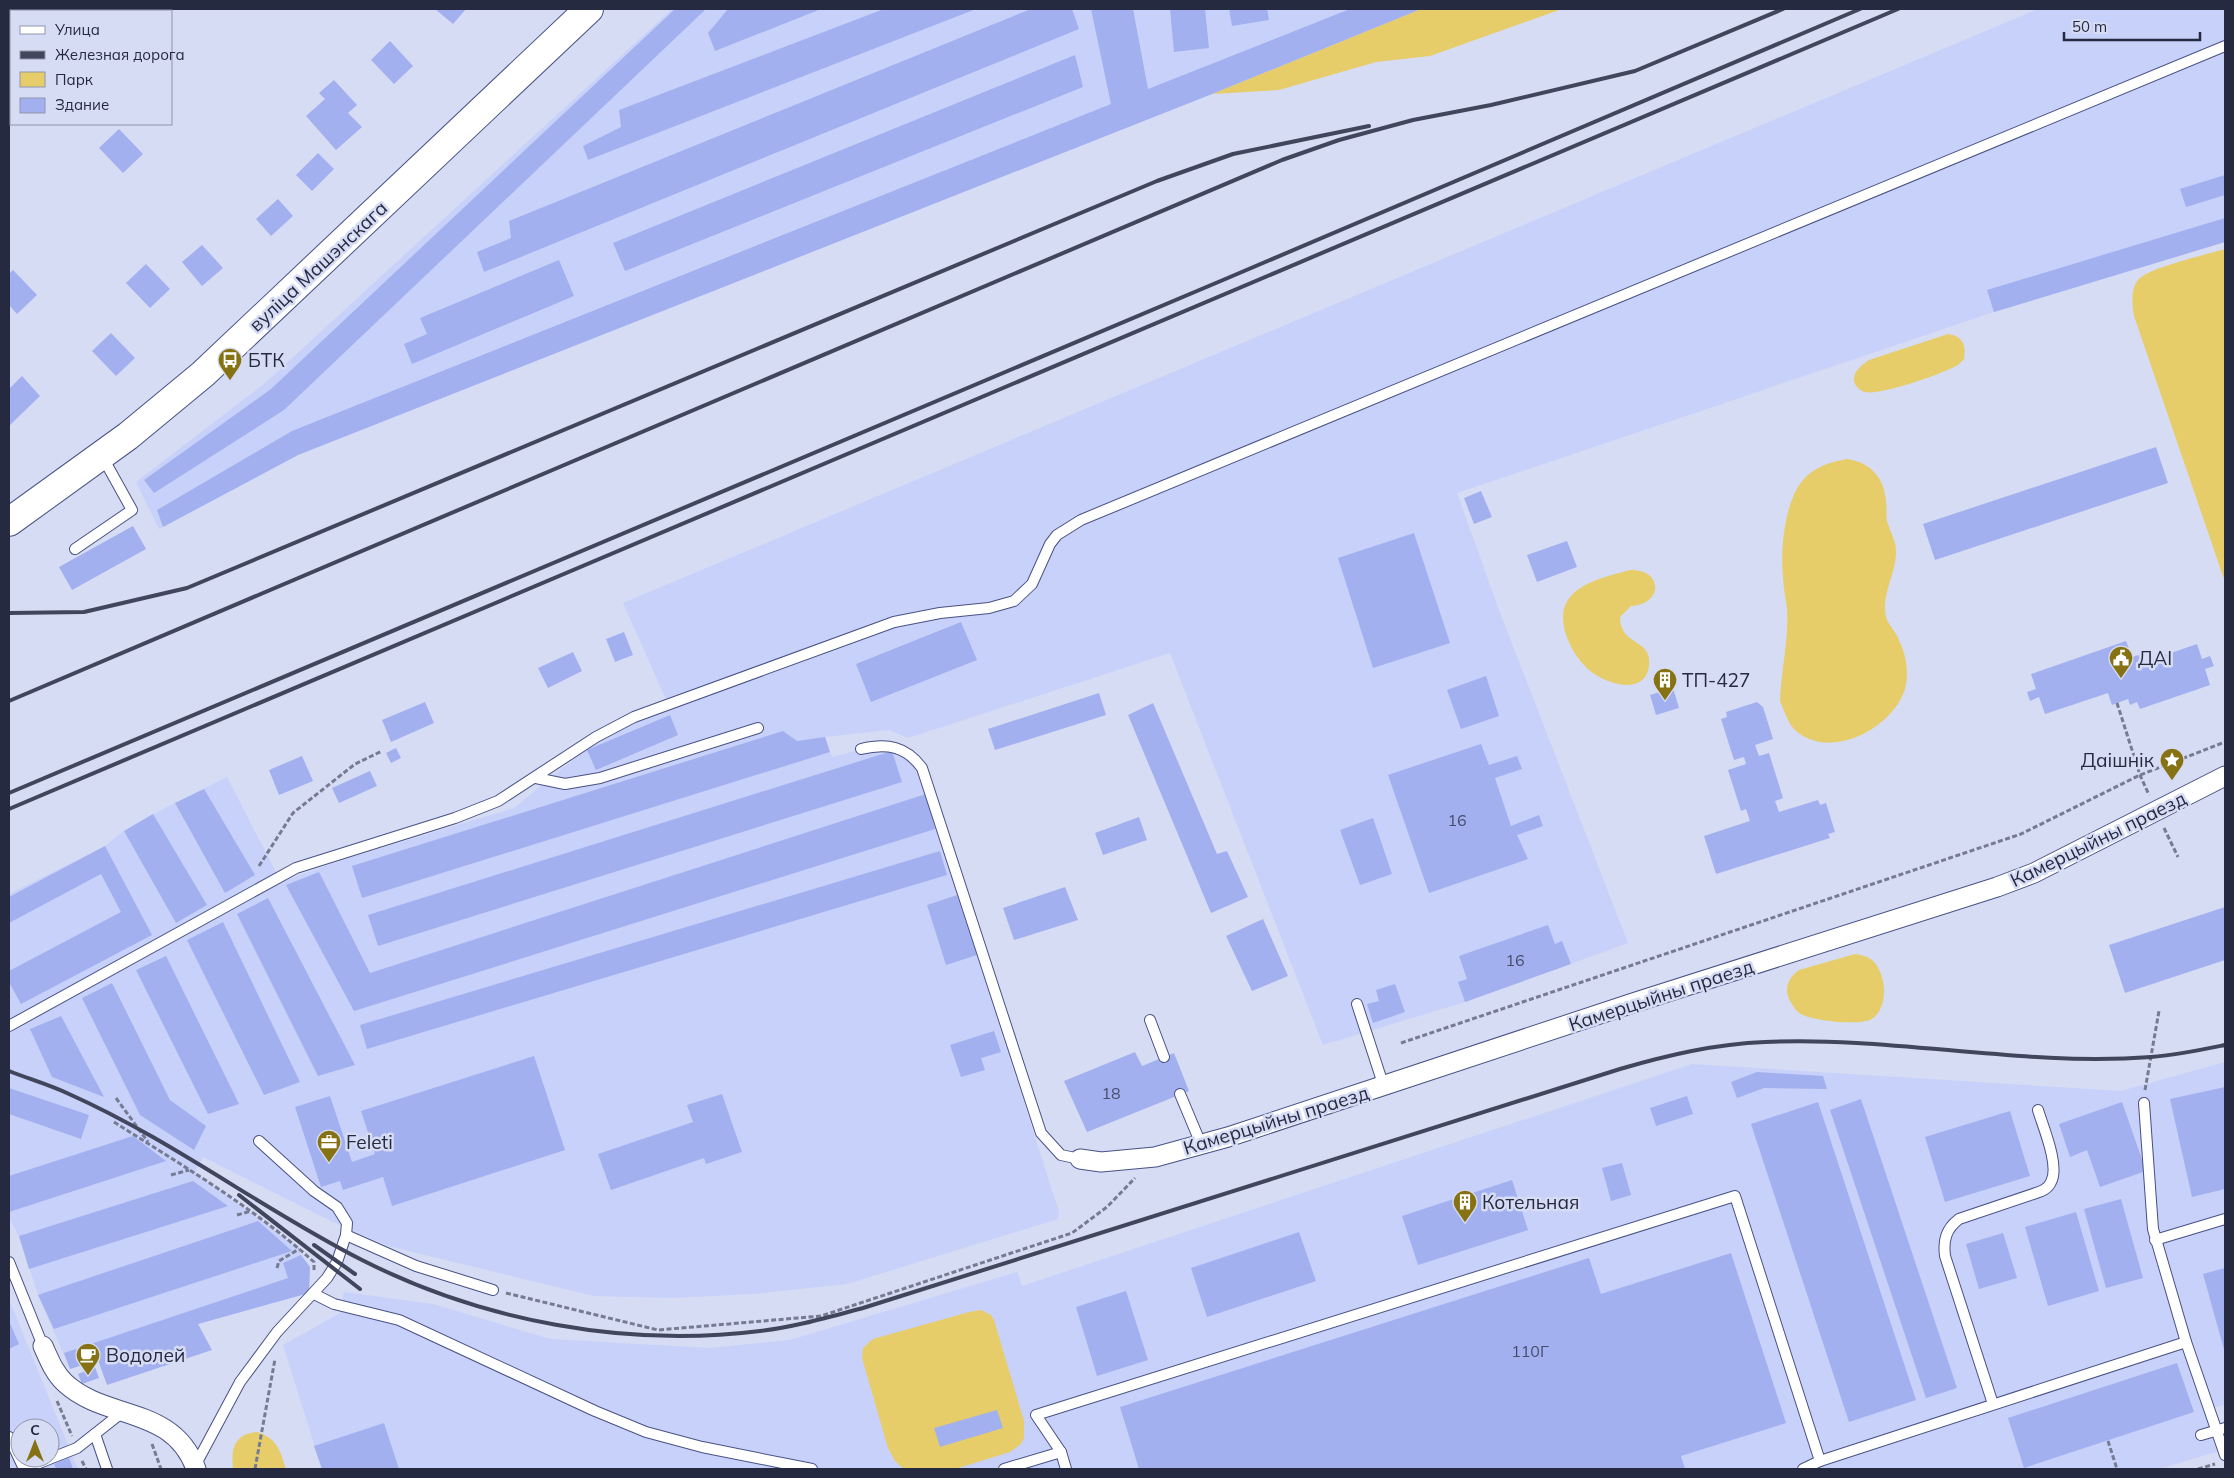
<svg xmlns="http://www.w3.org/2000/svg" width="2234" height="1478" font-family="Mulish,sans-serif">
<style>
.built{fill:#c7d1f9;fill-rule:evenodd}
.green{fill:#e7cd6a}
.building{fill:#a3b0ef}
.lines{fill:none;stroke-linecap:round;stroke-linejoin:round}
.service-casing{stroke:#485184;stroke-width:12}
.minor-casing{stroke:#485184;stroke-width:21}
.secondary-casing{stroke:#485184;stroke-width:30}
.path{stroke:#767b92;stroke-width:3;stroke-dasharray:5 2.5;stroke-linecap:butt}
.service{stroke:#fff;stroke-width:10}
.minor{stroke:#fff;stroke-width:19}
.secondary{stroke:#fff;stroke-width:28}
.rail{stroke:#42465d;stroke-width:4}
.labels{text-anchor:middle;stroke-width:5;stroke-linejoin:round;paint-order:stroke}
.number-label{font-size:16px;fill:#454c6c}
.street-label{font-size:19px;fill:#262a41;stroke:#d6dcf4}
.poi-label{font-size:19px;fill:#262a41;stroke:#d6dcf4;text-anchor:start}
</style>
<rect width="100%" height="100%" fill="#d6dcf4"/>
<g class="built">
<path d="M672,9H1421L1212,94L298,455L159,529L136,482L265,383Z"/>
<path d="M2038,9H2225V242L1994,312L1457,493L1499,610L1628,943L1465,1002L1323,1045L1170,653L908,738L889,730L825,737L832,757L875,746L914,757L960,883L954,885L1059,1212L1058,1219L847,1284L752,1294L674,1298L594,1296L388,1246L331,1221L203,1157L195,1172L295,1246L310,1267L309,1293L198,1324L70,1369L38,1295L19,1236L9,1218V894L105,846L124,831L153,814L227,777L281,882L342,860L514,808L587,748L669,706L623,603Z"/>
<path d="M2225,1062V1404L2210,1409L2225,1449L2160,1469H322L283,1345L340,1313L344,1292L433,1304L550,1339L710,1348L790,1340L1017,1272L1022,1286L1692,1064L2121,1091Z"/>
<path d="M9,1299L70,1450L78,1469H9ZM20,1428H50V1458H20Z"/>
</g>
<g class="green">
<path d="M1421,9H1562L1430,56L1376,62L1279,90L1212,94Z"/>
<path d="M2225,249V582L2134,316C2132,304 2130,287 2140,278C2155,266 2205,255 2225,249Z"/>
<path d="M1948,334C1962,336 1967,345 1964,359L1958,365C1944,373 1880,396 1865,392C1860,391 1855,386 1854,381C1853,371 1862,365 1869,360Z"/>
<path d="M1847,459C1870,462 1885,478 1886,502C1887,509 1886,514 1887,521C1890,532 1897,542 1896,554C1895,576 1881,595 1886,617C1888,623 1893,629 1896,634C1905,651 1910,669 1905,689C1893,728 1831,761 1796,731C1788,724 1784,710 1780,701C1781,670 1789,640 1787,609C1786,598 1783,587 1783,575C1780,549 1785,501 1803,480C1814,467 1830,462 1847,459Z"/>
<path d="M1630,570C1662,568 1665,604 1631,606L1620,617C1620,647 1653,638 1649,666C1645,695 1610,685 1593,673C1573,659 1551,617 1571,596C1584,581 1612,575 1630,570Z"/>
<path d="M1855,954C1861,955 1867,956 1872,960C1887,973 1889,1008 1872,1019C1860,1026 1812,1021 1801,1014C1795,1011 1792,1004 1789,999C1784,987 1789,977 1799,970Z"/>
<path d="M981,1310L991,1315L994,1320L1024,1421V1438L1021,1444L1010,1452L955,1469H904L895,1461L888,1448L862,1358L863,1348L873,1339L969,1312Z"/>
<path d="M257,1432C277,1438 280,1450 286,1469H233C231,1449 234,1434 257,1432Z"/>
</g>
<g class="building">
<path d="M9,9H20L23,11H11V58L9,56Z"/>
<path d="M435,9H466L453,24Z"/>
<path d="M675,9H706L284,410L154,493L144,480L271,389Z"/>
<path d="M728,9H821L715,51L708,33Z"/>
<path d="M884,9H976L588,160L583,146L621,127L619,110Z"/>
<path d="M1031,9H1072L1079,29L484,272L477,252L511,238L509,221Z"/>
<path d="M1091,9H1133L1148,89L1350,9H1421L1212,94L298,455L163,527L157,510L292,431L1111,104Z"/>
<path d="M1170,9H1205L1209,48L1174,52Z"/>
<path d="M1229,9H1267L1269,20L1232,26Z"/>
<path d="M390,41L413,66L394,84L371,60Z"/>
<path d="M1075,55L1083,87L625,271L613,243Z"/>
<path d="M334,80L357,105L348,113L362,127L336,150L306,116L325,99L319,93Z"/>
<path d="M119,129L143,154L123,173L99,148Z"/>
<path d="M318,153L334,169L312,191L296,175Z"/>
<path d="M2225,175V195L2186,207L2180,189Z"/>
<path d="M278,199L293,216L271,236L256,219Z"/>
<path d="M2225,218V242L1994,312L1987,290Z"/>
<path d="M202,245L223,268L202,286L182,262Z"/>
<path d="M559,260L574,296L412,364L404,344L427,334L420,318Z"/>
<path d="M146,264L170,289L150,308L126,283Z"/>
<path d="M13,270L37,295L17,314L9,305V274Z"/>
<path d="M111,333L135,358L116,376L92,351Z"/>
<path d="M22,376L40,396L9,426V389Z"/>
<path d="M2156,447L2168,483L1935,560L1923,524Z"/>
<path d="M1481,491L1492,517L1474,524L1464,498Z"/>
<path d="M133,526L146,549L72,590L59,567Z"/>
<path d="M1414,533L1450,643L1373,668L1338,558Z"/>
<path d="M1567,541L1577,567L1537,582L1527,555Z"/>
<path d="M961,622L977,660L871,702L856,664Z"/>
<path d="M624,632L633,655L615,662L606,639Z"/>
<path d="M2126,641L2132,657L2139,655L2142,663L2197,644L2202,659L2210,656L2214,666L2205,669L2210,685L2140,709L2137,702L2130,705L2128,699L2112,705L2108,693L2045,714L2039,697L2030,701L2027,692L2036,689L2031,674Z"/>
<path d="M573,652L582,671L548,688L538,668Z"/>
<path d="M1486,676L1499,716L1461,729L1447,690Z"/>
<path d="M1673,688L1679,708L1656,715L1650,695Z"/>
<path d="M1099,693L1106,715L995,750L988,729Z"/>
<path d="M425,702L434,723L391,742L382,720Z"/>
<path d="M1757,702L1763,707L1773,739L1755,745L1759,756L1769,753L1783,798L1775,801L1779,812L1818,800L1820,805L1826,803L1835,832L1828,834L1830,838L1716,874L1704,836L1750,821L1746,809L1741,811L1728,770L1746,764L1744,757L1734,760L1721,719L1727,717L1726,712Z"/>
<path d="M1153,703L1217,854L1227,851L1248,897L1211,913L1128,715Z"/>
<path d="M670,715L678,735L596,770L587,750Z"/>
<path d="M783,731L797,741L825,737L830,752L362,898L352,866Z"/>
<path d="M1481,744L1489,765L1517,756L1522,769L1495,778L1511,826L1539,815L1543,826L1517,835L1528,859L1429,893L1388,775Z"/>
<path d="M396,748L401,758L391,763L386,753Z"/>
<path d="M892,751L902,782L378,946L368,915Z"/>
<path d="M302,756L313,781L279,795L269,770Z"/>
<path d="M370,771L377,786L339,803L332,788Z"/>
<path d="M204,789L255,875L225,893L175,803Z"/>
<path d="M926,794L935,829L354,1011L286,885L319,872L370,973Z"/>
<path d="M153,814L207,905L176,923L124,831Z"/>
<path d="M1139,817L1147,840L1103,855L1095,833Z"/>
<path d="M1373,818L1392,874L1360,885L1340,830Z"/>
<path d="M105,846L152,935L21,1004L9,982V971L121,912L101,874L9,923V897Z"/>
<path d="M940,851L947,875L367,1049L360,1025Z"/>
<path d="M1065,887L1078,920L1014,940L1003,908Z"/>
<path d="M957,895L977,955L946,965L927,905Z"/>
<path d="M268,898L355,1065L318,1076L237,914Z"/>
<path d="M2225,907V960L2125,993L2109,945Z"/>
<path d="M1263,919L1288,976L1252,991L1226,936Z"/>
<path d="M223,922L300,1082L264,1095L187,940Z"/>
<path d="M1548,925L1555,944L1562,941L1571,964L1465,1002L1458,982L1467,979L1459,956Z"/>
<path d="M166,956L239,1104L208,1114L136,970Z"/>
<path d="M112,983L170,1100L206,1126L194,1150L140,1115L82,998Z"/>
<path d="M1395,984L1405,1012L1373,1023L1367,1004L1379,1001L1376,990Z"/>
<path d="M61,1016L104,1097L52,1077L30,1029Z"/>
<path d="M994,1031L1001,1052L981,1058L985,1070L961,1077L950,1045Z"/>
<path d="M1135,1052L1142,1066L1174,1053L1189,1091L1087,1132L1064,1081Z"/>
<path d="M534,1056L565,1150L392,1206L383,1177L343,1190L340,1181L321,1187L295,1107L330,1096L352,1162L375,1154L361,1111Z"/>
<path d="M1757,1072L1823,1076L1827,1089L1764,1088L1737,1098L1731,1082Z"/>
<path d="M2225,1087V1189L2192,1197L2170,1099Z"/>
<path d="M9,1088L89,1115L81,1139L9,1114Z"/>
<path d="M722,1094L742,1152L706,1164L704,1158L611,1190L598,1154L693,1122L687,1105Z"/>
<path d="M1687,1096L1693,1114L1656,1126L1650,1108Z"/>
<path d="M1861,1099L1957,1388L1926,1398L1830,1110Z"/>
<path d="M1818,1102L1916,1400L1849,1422L1751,1124Z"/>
<path d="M2122,1102L2146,1171L2100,1187L2087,1150L2070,1157L2059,1124Z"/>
<path d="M2010,1111L2030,1176L1945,1202L1925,1137Z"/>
<path d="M133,1136L166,1161L9,1212V1176Z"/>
<path d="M1622,1163L1631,1195L1611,1201L1602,1168Z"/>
<path d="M1512,1180L1528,1230L1418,1265L1402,1216Z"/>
<path d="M193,1181L228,1206L29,1269L19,1236Z"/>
<path d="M2121,1199L2143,1278L2106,1288L2084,1209Z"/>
<path d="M2076,1212L2099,1291L2048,1306L2025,1227Z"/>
<path d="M258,1221L292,1251L54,1329L38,1295Z"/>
<path d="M1299,1232L1316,1281L1207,1317L1191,1268Z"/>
<path d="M2003,1233L2017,1278L1979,1289L1966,1244Z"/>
<path d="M1731,1253L1786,1423L1681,1456L1685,1469H1139L1120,1407L1589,1258L1601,1294Z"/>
<path d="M301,1255L310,1267L309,1293L198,1324L212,1350L107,1385L98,1360L70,1369L64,1353L288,1278L283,1263Z"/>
<path d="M2225,1268V1353L2203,1274Z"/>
<path d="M1126,1291L1148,1360L1097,1376L1076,1307Z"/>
<path d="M9,1321L19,1344L9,1349Z"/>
<path d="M2177,1363L2194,1412L2024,1468L2008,1418Z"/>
<path d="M95,1367L99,1378L82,1384L78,1374Z"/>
<path d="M997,1410L1003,1428L940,1447L934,1428Z"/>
<path d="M384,1423L399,1469H322L314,1446Z"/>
<path d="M69,1458L73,1469H56L54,1464Z"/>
</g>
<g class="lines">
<defs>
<g id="service">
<path d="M75,549L132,510L102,456"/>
<path d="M861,749C887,743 906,746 922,768L1041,1133L1061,1155L1080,1159"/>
<path d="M536,778L565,784L600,778L758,728"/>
<path d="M1357,1004L1384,1087"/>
<path d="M1150,1020L1164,1057"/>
<path d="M9,1026L296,868L455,818L498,801L596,737L634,717L894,622L940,613L989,608L1014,601L1032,584L1050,544L1057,535L1081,520L2225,46"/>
<path d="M1180,1094L1201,1144"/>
<path d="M2144,1103L2153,1229L2186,1342"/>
<path d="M346,1235L416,1266L493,1290"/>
<path d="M2155,1240L2225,1219"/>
<path d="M9,1262L43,1346"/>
<path d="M314,1294L334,1304L399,1320L595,1411L646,1432L702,1447L812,1469"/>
<path d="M1993,1404L1945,1256C1943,1240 1946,1229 1959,1219L2036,1193C2042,1191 2048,1189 2051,1182C2060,1166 2043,1127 2038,1110"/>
<path d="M95,1434L107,1469"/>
<path d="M2201,1435L2225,1428"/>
<path d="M9,1437L24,1469"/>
<path d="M1061,1452L1036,1415L1735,1196L1820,1461L1803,1469"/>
<path d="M1820,1461L2186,1342L2225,1455"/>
<path d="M195,1466L240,1382L277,1332L327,1278L337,1262L346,1235L347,1223L337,1207L314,1191L259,1141"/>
<path d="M24,1469L77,1448L124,1411"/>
<path d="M1004,1469L1061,1452L1066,1469"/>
</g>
<g id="minor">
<path d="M1080,1159L1101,1162L1155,1157L1228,1137L1636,1002L1997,887L2034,873L2225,776"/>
<path d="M43,1346C49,1359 54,1373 65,1383C106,1421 173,1405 196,1469"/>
</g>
<path id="secondary" d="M9,522L128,436L203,374L589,9"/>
</defs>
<use href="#service" class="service-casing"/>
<use href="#minor" class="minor-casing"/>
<use href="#secondary" class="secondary-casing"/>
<g class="path">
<path d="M2117,703L2140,775L2149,795"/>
<path d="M2164,828L2178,857"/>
<path d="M259,866L293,813L355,764L382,751"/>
<path d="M1401,1043L2021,834L2140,775L2225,742"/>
<path d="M2145,1090L2159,1011"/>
<path d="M116,1098L148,1142"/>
<path d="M114,1122C183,1166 253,1207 314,1262V1272"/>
<path d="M171,1175L189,1170"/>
<path d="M237,1215L251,1211"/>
<path d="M277,1268L279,1261L299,1249"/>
<path d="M506,1293L658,1330L821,1316L1072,1233L1107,1207L1135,1178"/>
<path d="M57,1401L72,1436"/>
<path d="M2108,1441L2117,1469"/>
<path d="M152,1444L161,1469"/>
<path d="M82,1461L86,1469"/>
<path d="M255,1469L275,1359"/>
<path d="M2198,1469L2215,1464"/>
</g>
<use href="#service" class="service"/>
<use href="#minor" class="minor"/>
<use href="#secondary" class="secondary"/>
<g class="rail">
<path d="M9,613L84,612L187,588L1157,181L1233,154L1369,126"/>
<path d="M9,701L1282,160L1339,140L1413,120L1491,105L1635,71L1783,9"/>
<path d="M9,793L1223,280L1860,9"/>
<path d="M9,809L1898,9"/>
<path d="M9,1071C29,1079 50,1085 69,1094C172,1140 262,1209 362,1260C482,1321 626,1348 760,1331C795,1327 829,1317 863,1308L1620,1069C1668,1055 1715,1044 1765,1042C1894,1036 2022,1067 2151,1057C2176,1055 2200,1050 2225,1045"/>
<path d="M239,1195L360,1289"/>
<path d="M314,1245L355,1274"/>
</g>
</g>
<defs>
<symbol id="bus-pin" viewBox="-11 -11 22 30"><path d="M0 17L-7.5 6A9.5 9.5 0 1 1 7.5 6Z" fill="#877213" stroke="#d6dcf4"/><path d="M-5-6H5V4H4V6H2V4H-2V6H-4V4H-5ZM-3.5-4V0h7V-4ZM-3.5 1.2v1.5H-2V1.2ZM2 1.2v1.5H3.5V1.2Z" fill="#fff"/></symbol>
<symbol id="civic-pin" viewBox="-11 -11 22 30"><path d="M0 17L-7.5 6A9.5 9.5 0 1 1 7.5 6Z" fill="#877213" stroke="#d6dcf4"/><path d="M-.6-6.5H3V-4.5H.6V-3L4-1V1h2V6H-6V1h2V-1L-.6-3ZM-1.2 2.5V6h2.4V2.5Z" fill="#fff"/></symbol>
<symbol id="building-pin" viewBox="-11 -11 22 30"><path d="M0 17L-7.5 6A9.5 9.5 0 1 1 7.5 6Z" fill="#877213" stroke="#d6dcf4"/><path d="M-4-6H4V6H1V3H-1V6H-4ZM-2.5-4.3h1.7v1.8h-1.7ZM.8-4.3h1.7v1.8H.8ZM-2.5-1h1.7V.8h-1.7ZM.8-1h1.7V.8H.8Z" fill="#fff"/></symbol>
<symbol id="sight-pin" viewBox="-11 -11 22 30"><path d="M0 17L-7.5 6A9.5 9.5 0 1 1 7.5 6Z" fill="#877213" stroke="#d6dcf4"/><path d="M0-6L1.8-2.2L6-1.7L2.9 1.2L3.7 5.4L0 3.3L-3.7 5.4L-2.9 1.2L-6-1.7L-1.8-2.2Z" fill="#fff"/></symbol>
<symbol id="office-pin" viewBox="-11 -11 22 30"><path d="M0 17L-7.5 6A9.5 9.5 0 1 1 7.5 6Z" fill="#877213" stroke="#d6dcf4"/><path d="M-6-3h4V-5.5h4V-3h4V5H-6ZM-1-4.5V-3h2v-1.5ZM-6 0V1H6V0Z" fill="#fff"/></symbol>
<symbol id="cafe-pin" viewBox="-11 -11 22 30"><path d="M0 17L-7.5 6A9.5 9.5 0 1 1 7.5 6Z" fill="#877213" stroke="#d6dcf4"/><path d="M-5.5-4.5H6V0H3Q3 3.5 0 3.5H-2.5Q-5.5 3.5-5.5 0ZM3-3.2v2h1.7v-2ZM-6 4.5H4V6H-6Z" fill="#fff"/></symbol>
</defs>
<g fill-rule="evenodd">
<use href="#bus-pin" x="216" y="346" width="28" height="38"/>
<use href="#civic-pin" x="2107" y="644" width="28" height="38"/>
<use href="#building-pin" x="1651" y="666" width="28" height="38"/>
<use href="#sight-pin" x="2158" y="746" width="28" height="38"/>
<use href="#office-pin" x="315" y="1128" width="28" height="38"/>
<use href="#building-pin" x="1451" y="1188" width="28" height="38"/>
<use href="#cafe-pin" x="74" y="1341" width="28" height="38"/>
</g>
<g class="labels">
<g class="number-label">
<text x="1457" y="826">16</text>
<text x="1515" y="966">16</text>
<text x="1111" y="1099">18</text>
<text x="1530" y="1357">110Г</text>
</g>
<g class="street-label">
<text transform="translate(318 266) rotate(-43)" y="7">вуліца Машэнскага</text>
<text transform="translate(2098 839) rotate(-26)" y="7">Камерцыйны праезд</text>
<text transform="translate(1661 995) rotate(-18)" y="7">Камерцыйны праезд</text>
<text transform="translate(1276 1120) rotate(-17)" y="7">Камерцыйны праезд</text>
</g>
<g class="poi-label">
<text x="248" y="367">БТК</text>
<text x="2138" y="665">ДАІ</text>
<text x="1682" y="687">ТП-427</text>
<text x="2154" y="767" text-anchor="end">Даішнік</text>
<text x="346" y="1149">Feleti</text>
<text x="1482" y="1209">Котельная</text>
<text x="106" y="1362">Водолей</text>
</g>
</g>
<rect width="2234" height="1478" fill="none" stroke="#262a41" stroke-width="20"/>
<rect x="10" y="10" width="162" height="115" fill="#d6dcf4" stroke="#9095ac"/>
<rect x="20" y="26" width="25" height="8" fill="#ffffff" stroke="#9095ac"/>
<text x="55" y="35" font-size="15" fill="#262a41">Улица</text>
<rect x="20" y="51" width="25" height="8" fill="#42465d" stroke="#9095ac"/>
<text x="55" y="60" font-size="15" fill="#262a41">Железная дорога</text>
<rect x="20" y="72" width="25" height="15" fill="#e7cd6a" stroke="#9095ac"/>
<text x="55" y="85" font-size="15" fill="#262a41">Парк</text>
<rect x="20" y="98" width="25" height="15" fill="#a3b0ef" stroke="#9095ac"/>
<text x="55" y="110" font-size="15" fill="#262a41">Здание</text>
<g transform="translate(35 1443)"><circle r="24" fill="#d6dcf4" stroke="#9095ac"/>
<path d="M0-4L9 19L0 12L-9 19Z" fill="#877213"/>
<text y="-8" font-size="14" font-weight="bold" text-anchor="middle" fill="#262a41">С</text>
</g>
<path d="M2064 32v8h136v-8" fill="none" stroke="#262a41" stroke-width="2.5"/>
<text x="2072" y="32" font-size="15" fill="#262a41" stroke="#d6dcf4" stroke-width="4" paint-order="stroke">50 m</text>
</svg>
